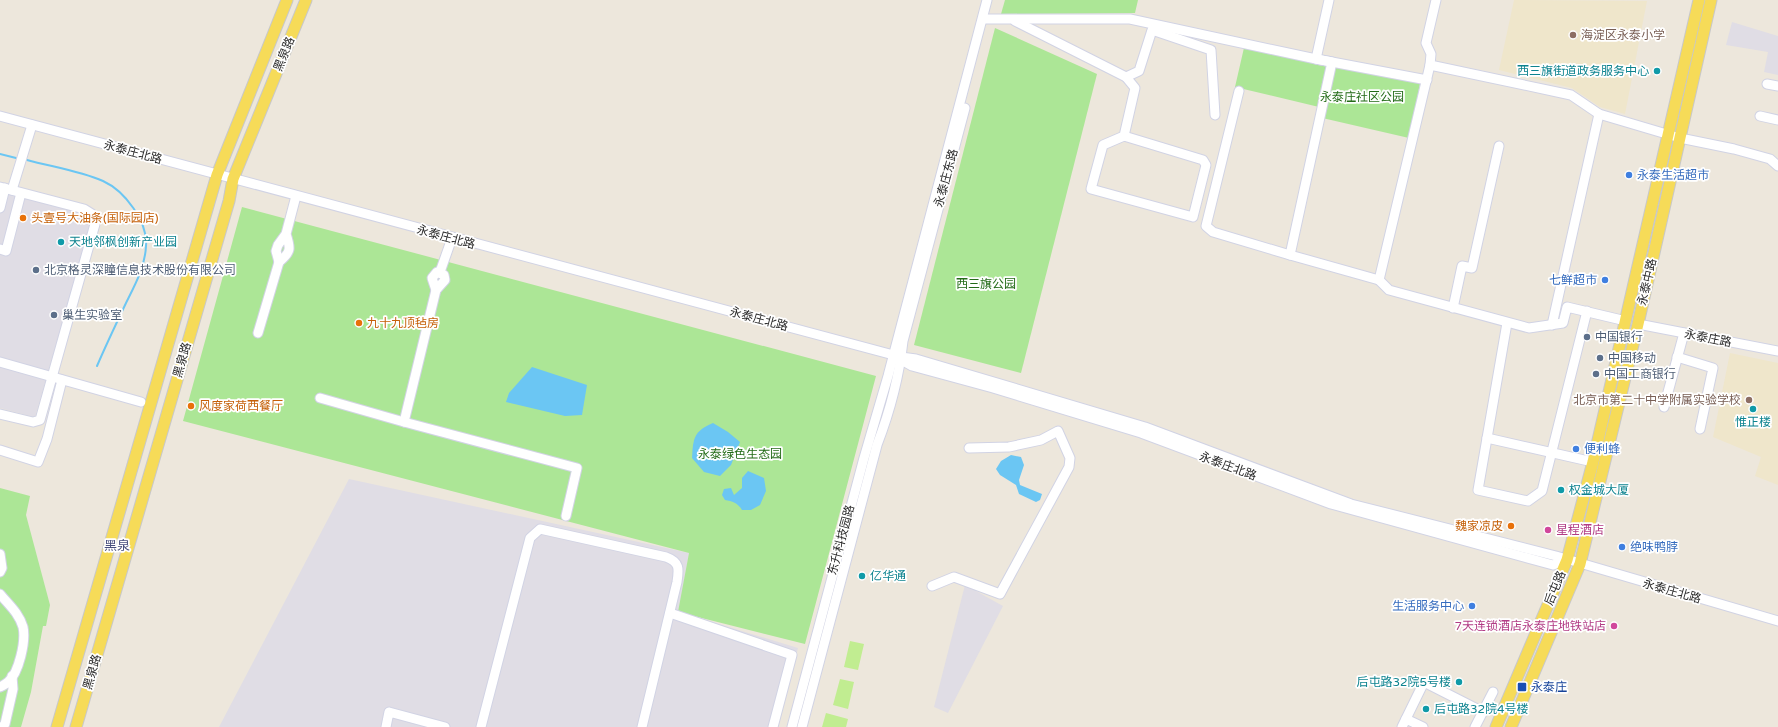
<svg xmlns="http://www.w3.org/2000/svg" width="1778" height="727" font-family="'Varela Round','Noto Sans SC',sans-serif">
<style>
.industrial{fill:#e0dde5}
.education{fill:#efe6cb}
.green{fill:#ace696}
.pitch{fill:#c1ed91}
.water{fill:#6bc6f3}
.lines{fill:none;stroke-linecap:round;stroke-linejoin:round}
.stream{stroke:#6bc6f3;stroke-width:2}
.minor-casing{stroke:#d1d3e4;stroke-width:11}
.major-casing{stroke:#c8c8c8;stroke-width:13}
.minor{stroke:#fff;stroke-width:9}
.major{stroke:#f6db58;stroke-width:11}
.education-dot{fill:#8d6e63;stroke:#fff;stroke-width:1.5}
.culture-dot{fill:#0f9aa8;stroke:#fff;stroke-width:1.5}
.shop-dot{fill:#3f7fe0;stroke:#fff;stroke-width:1.5}
.food-dot{fill:#e8710a;stroke:#fff;stroke-width:1.5}
.service-dot{fill:#5c6f8a;stroke:#fff;stroke-width:1.5}
.hotel-dot{fill:#d1479c;stroke:#fff;stroke-width:1.5}
.transit-dot{fill:#1a4fb4;stroke:#fff;stroke-width:1.5}
.labels{text-anchor:middle;stroke-width:3.5;stroke-linejoin:round;paint-order:stroke}
.education-label{font-size:12px;fill:#785e54;stroke:#fff;text-anchor:start}
.street-label{font-size:12px;fill:#2a2a2a;stroke:#fff}
.culture-label{font-size:12px;fill:#0d838f;stroke:#fff;text-anchor:start}
.park-label{font-size:12px;fill:#236b17;stroke:#fff}
.shop-label{font-size:12px;fill:#366cbe;stroke:#fff;text-anchor:start}
.food-label{font-size:12px;fill:#c56008;stroke:#fff;text-anchor:start}
.service-label{font-size:12px;fill:#4e5e75;stroke:#fff;text-anchor:start}
.hotel-label{font-size:12px;fill:#b23c85;stroke:#fff;text-anchor:start}
.transit-label{font-size:12px;fill:#164399;stroke:#fff;text-anchor:start}
.neighbourhood-label{font-size:13px;fill:#494f7d;stroke:#fff}
</style>
<rect width="100%" height="100%" fill="#ede7dc"/>
<g class="industrial">
<path d="M1732,22L1778,36V75L1764,72L1768,52L1726,45Z"/>
<path d="M0,191L83,213L91,223L35,417L0,408Z"/>
<path d="M349,479L689,553L679,612L798,648L778,727H219Z"/>
<path d="M965,585L1003,606L948,713L934,707Z"/>
</g>
<g class="education">
<path d="M1514,0L1647,1L1625,114L1600,107L1572,88L1499,70Z"/>
<path d="M1730,353L1778,363V485L1755,476L1761,457L1713,437Z"/>
</g>
<g class="green">
<path d="M1005,0H1138L1135,13L1001,14Z"/>
<path d="M995,28L1097,74L1021,373L914,345Z"/>
<path d="M1246,39L1421,79L1409,138L1318,117L1319,107L1235,87Z"/>
<path d="M242,207L876,376L805,644L678,612L689,553L183,421Z"/>
<path d="M0,488L30,496L26,515L50,605L46,626H43L31,692L21,727H0Z"/>
</g>
<g class="pitch">
<path d="M850,641L864,644L858,670L844,667Z"/>
<path d="M840,679L854,682L848,709L833,705Z"/>
<path d="M826,713L848,719L846,727H822Z"/>
</g>
<g class="water">
<path d="M532,367L587,385L582,415L565,416L506,402L509,393Z"/>
<path d="M713,423L728,432L740,442L731,465L720,476L704,472L692,458C693,438 694,431 713,423Z"/>
<path d="M1011,455L1021,457L1024,465L1019,480L1020,485L1042,494L1040,500L1036,502L1019,494L1016,485L1000,475L996,469L1001,461Z"/>
<path d="M748,471L764,478L766,491L760,505L751,510H742C738,503 732,501 725,500L722,495L724,489L731,488L734,495L742,488V478Z"/>
</g>
<g class="lines">
<g class="stream">
<path d="M0,154L16,158"/>
<path d="M27,160C53,167 80,171 103,181C125,191 148,222 146,246C145,267 135,285 126,303C116,324 106,345 97,366"/>
</g>
<defs>
<g id="minor">
<path d="M1329,0L1316,59L1332,62L1290,255L1379,280"/>
<path d="M1436,0L1426,43L1431,54L1430,65L1379,280L1389,290L1529,328L1563,323L1567,307L1626,321"/>
<path d="M985,19H1130L1316,59L1427,80"/>
<path d="M1015,21L1126,77L1139,71L1152,30L1211,50L1215,115"/>
<path d="M1430,65L1571,95L1599,114L1680,138L1734,149L1770,159L1778,166"/>
<path d="M1767,84L1778,86"/>
<path d="M1239,91L1206,226L1213,232L1290,255"/>
<path d="M0,116L901,357L916,359L1145,427L1351,504L1556,556L1778,621"/>
<path d="M1760,116L1778,120"/>
<path d="M1124,136L1103,145L1091,189L1193,217L1206,165L1203,160L1124,136L1135,88L1126,77"/>
<path d="M0,187L84,209L92,214L95,224L40,420L33,422L0,414"/>
<path d="M12,190L32,125"/>
<path d="M0,208L5,188"/>
<path d="M286,234C291,249 291,252 279,262L276,251L278,245L286,234L296,196"/>
<path d="M0,249L6,251L21,193"/>
<path d="M437,272L444,275L445,280L436,290L432,278Z"/>
<path d="M440,272L452,238"/>
<path d="M1453,308L1462,266L1472,268L1499,146"/>
<path d="M1507,323L1478,490L1528,501L1542,491L1587,311"/>
<path d="M1638,324L1778,351"/>
<path d="M1552,325L1599,114"/>
<path d="M258,333L279,262"/>
<path d="M1677,357L1713,368L1700,429"/>
<path d="M898,358L912,366L993,388L1141,433L1331,504L1553,565L1567,560"/>
<path d="M0,362L141,402"/>
<path d="M320,398L404,422L436,290"/>
<path d="M1664,407L1684,333"/>
<path d="M404,422L577,468L566,516"/>
<path d="M1487,438L1593,462"/>
<path d="M0,450L38,462L47,439L62,380"/>
<path d="M0,554L2,568L0,572"/>
<path d="M932,586L954,577L1000,594L1069,467L1070,458L1058,431L1041,440L1009,447L969,448"/>
<path d="M0,594C8,604 19,613 23,627C26,641 19,673 8,682C6,684 2,686 0,687"/>
<path d="M670,613L792,655L773,727"/>
<path d="M1406,719L1423,727"/>
<path d="M2,727L5,724L13,689L12,676"/>
<path d="M386,727L389,712L445,727"/>
<path d="M481,727L530,538L540,529L666,557C680,562 679,569 677,582L642,727"/>
<path d="M792,727L864,458L888,376L987,0"/>
<path d="M802,727L877,445C890,411 899,378 903,341L965,108"/>
<path d="M1402,727L1424,682L1483,712"/>
<path d="M1475,727L1493,692"/>
</g>
<g id="major">
<path d="M57,727L217,175L287,0"/>
<path d="M76,727L229,201L233,179L306,0"/>
<path d="M1496,727L1567,560L1593,462L1699,0"/>
<path d="M1511,727L1580,564L1638,324L1711,0"/>
</g>
</defs>
<use href="#minor" class="minor-casing"/>
<use href="#major" class="major-casing"/>
<use href="#minor" class="minor"/>
<use href="#major" class="major"/>
</g>
<g class="education-dot">
<circle cx="1573" cy="35" r="4"/>
<circle cx="1749" cy="400" r="4"/>
</g>
<g class="culture-dot">
<circle cx="1657" cy="71" r="4"/>
<circle cx="61" cy="242" r="4"/>
<circle cx="1753" cy="409" r="4"/>
<circle cx="1561" cy="490" r="4"/>
<circle cx="862" cy="576" r="4"/>
<circle cx="1459" cy="682" r="4"/>
<circle cx="1426" cy="709" r="4"/>
</g>
<g class="shop-dot">
<circle cx="1629" cy="175" r="4"/>
<circle cx="1605" cy="280" r="4"/>
<circle cx="1576" cy="449" r="4"/>
<circle cx="1622" cy="547" r="4"/>
<circle cx="1472" cy="606" r="4"/>
</g>
<g class="food-dot">
<circle cx="23" cy="218" r="4"/>
<circle cx="359" cy="323" r="4"/>
<circle cx="191" cy="406" r="4"/>
<circle cx="1511" cy="526" r="4"/>
</g>
<g class="service-dot">
<circle cx="36" cy="270" r="4"/>
<circle cx="54" cy="315" r="4"/>
<circle cx="1587" cy="337" r="4"/>
<circle cx="1600" cy="358" r="4"/>
<circle cx="1596" cy="374" r="4"/>
</g>
<g class="hotel-dot">
<circle cx="1548" cy="530" r="4"/>
<circle cx="1614" cy="626" r="4"/>
</g>
<rect class="transit-dot" x="1517" y="682" width="10" height="10" rx="2"/>
<g class="labels">
<g class="education-label">
<text x="1581" y="39">海淀区永泰小学</text>
<text x="1741" y="404" text-anchor="end">北京市第二十中学附属实验学校</text>
</g>
<g class="street-label">
<text transform="translate(284 54) rotate(-68)" y="4">黑泉路</text>
<text transform="translate(133 152) rotate(15)" y="4">永泰庄北路</text>
<text transform="translate(946 178) rotate(-75)" y="4">永泰庄东路</text>
<text transform="translate(446 237) rotate(15)" y="4">永泰庄北路</text>
<text transform="translate(1647 282) rotate(-77)" y="4">永泰中路</text>
<text transform="translate(759 319) rotate(15)" y="4">永泰庄北路</text>
<text transform="translate(1708 338) rotate(11)" y="4">永泰庄路</text>
<text transform="translate(182 360) rotate(-74)" y="4">黑泉路</text>
<text transform="translate(1228 466) rotate(20)" y="4">永泰庄北路</text>
<text transform="translate(841 540) rotate(-75)" y="4">东升科技园路</text>
<text transform="translate(1555 588) rotate(-67)" y="4">后屯路</text>
<text transform="translate(1672 591) rotate(16)" y="4">永泰庄北路</text>
<text transform="translate(92 672) rotate(-74)" y="4">黑泉路</text>
</g>
<g class="culture-label">
<text x="1649" y="75" text-anchor="end">西三旗街道政务服务中心</text>
<text x="69" y="246">天地邻枫创新产业园</text>
<text x="1753" y="426" text-anchor="middle">惟正楼</text>
<text x="1569" y="494">权金城大厦</text>
<text x="870" y="580">亿华通</text>
<text x="1451" y="686" text-anchor="end">后屯路32院5号楼</text>
<text x="1434" y="713">后屯路32院4号楼</text>
</g>
<g class="park-label">
<text x="1362" y="101">永泰庄社区公园</text>
<text x="986" y="288">西三旗公园</text>
<text x="740" y="458">永泰绿色生态园</text>
</g>
<g class="shop-label">
<text x="1637" y="179">永泰生活超市</text>
<text x="1597" y="284" text-anchor="end">七鲜超市</text>
<text x="1584" y="453">便利蜂</text>
<text x="1630" y="551">绝味鸭脖</text>
<text x="1464" y="610" text-anchor="end">生活服务中心</text>
</g>
<g class="food-label">
<text x="31" y="222">头壹号大油条(国际园店)</text>
<text x="367" y="327">九十九顶毡房</text>
<text x="199" y="410">风度家荷西餐厅</text>
<text x="1503" y="530" text-anchor="end">魏家凉皮</text>
</g>
<g class="service-label">
<text x="44" y="274">北京格灵深瞳信息技术股份有限公司</text>
<text x="62" y="319">巢生实验室</text>
<text x="1595" y="341">中国银行</text>
<text x="1608" y="362">中国移动</text>
<text x="1604" y="378">中国工商银行</text>
</g>
<g class="hotel-label">
<text x="1556" y="534">星程酒店</text>
<text x="1606" y="630" text-anchor="end">7天连锁酒店永泰庄地铁站店</text>
</g>
<g class="transit-label">
<text x="1531" y="691">永泰庄</text>
</g>
<g class="neighbourhood-label">
<text x="117" y="550">黑泉</text>
</g>
</g>
</svg>
